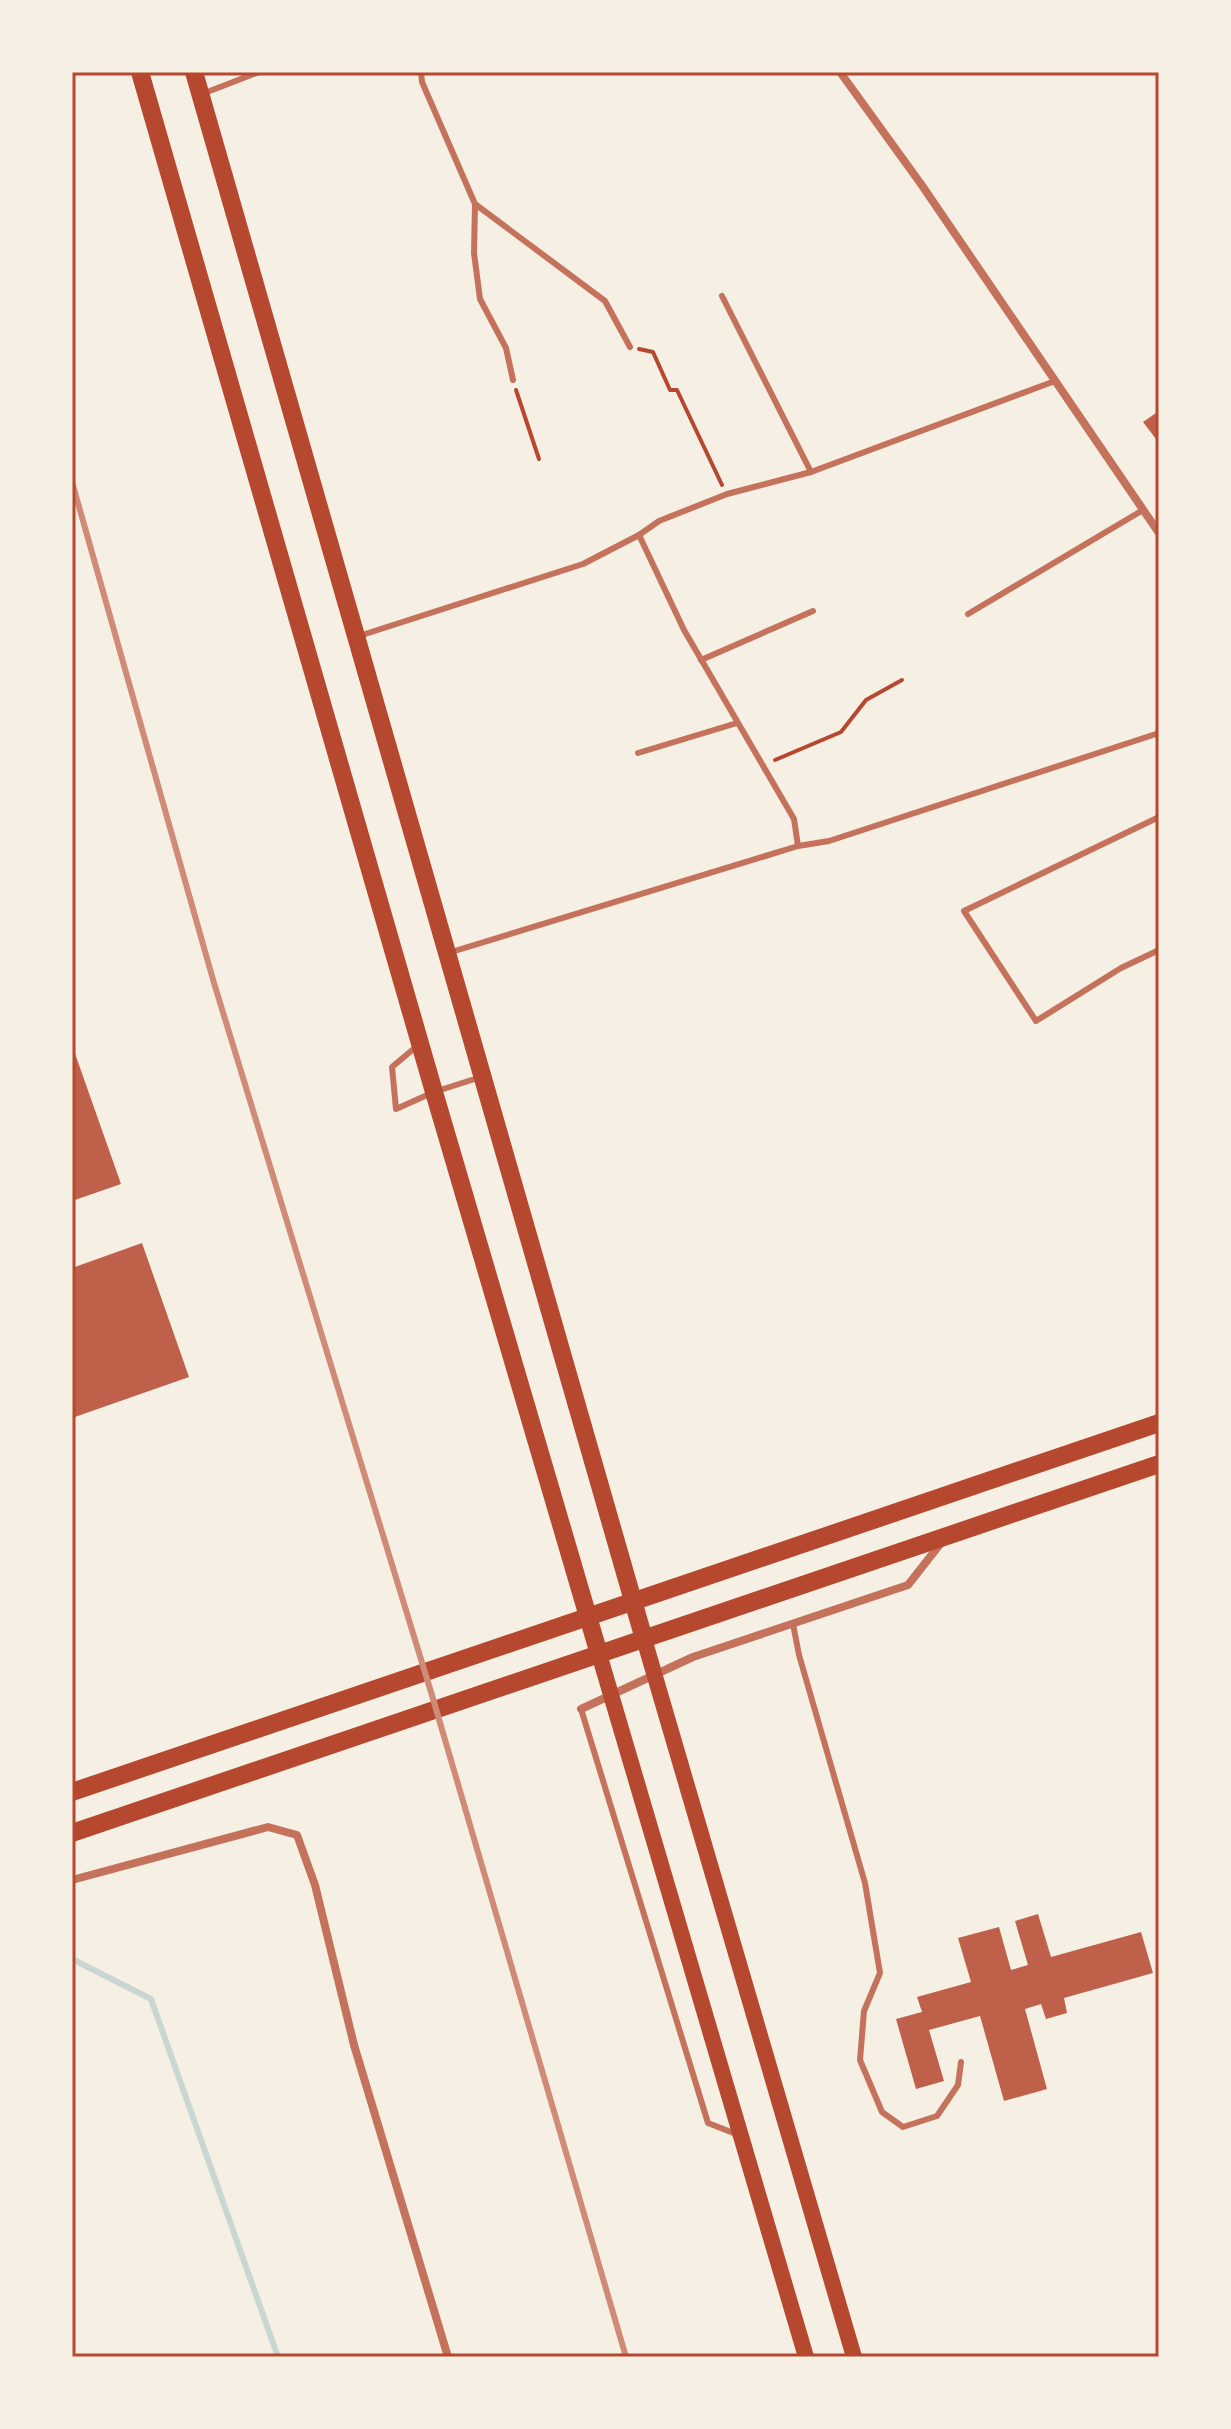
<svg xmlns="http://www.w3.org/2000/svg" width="1231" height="2429" font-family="'Titillium Web',sans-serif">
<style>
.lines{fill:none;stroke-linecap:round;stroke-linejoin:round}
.stream{stroke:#c9d6d2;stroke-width:6}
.building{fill:#bf614a}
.path{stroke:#b5482f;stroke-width:4}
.service{stroke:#c5725c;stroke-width:6}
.minor{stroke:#c5725c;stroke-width:8}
.secondary{stroke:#b5482f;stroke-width:16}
.primary{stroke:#b5482f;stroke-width:18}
.rail{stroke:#cf8b77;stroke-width:6}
.neatline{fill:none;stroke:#b5482f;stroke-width:3}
</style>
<rect width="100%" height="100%" fill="#f6efe4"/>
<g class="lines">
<path class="stream" d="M72,1959L151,1999L278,2357"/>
</g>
<g class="building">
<path d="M1159,411V443L1143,422Z"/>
<path d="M72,1045L121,1184L72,1201Z"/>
<path d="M142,1243L189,1377L72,1418V1268Z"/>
<path d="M1038,1914L1051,1957L1141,1932L1153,1973L1064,1998L1067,2013L1046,2019L1041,2004L1025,2009L1047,2089L1004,2101L980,2016L929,2030L944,2081L916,2089L896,2019L922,2012L917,1997L971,1982L958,1938L999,1927L1011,1970L1028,1965L1015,1921Z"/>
</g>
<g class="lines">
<g class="path">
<path d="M639,349L653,352L670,390H677L722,485"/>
<path d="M516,390L539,459"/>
<path d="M775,760L841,732L866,700L902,680"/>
</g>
<g class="service">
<path d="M421,72L422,82L475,204L605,301L630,347"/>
<path d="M202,94L259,72"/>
<path d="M475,204L474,253L480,299L506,348L513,380"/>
<path d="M722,296L811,472"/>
<path d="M639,535L684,630L794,819L798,846"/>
<path d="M968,614L1143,510"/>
<path d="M359,636L583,564L639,535L659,521L727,494L811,472L1055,381"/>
<path d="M701,660L813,611"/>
<path d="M638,753L737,723"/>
<path d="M1159,817L964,911L1036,1021L1121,968L1159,950"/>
<path d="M448,953L798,846L829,841L1159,733"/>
<path d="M417,1046L392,1067L396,1109L434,1092L481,1077"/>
<path d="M793,1624L799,1655L865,1883L880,1973L864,2011L860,2060L882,2112L903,2127L937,2116L958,2085L961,2062"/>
<path d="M581,1709L708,2123L736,2134"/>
</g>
<g class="minor">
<path d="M840,72L921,184L1159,533"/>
<path d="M581,1709L693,1657L908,1585L941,1543"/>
<path d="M72,1880L268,1827L297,1835L315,1885L354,2045L448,2357"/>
</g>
<g class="secondary">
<path d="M644,1639L854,2357"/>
<path d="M599,1654L806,2357"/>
</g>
<g class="primary">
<path d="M140,72L434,1092L599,1654"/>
<path d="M194,72L644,1639"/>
<path d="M72,1792L1159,1423"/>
<path d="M72,1833L1159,1464"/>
</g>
<path class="rail" d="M72,482L214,983L431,1692L626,2357"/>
</g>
<rect width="1231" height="2429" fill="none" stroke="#f6efe4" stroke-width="148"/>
<rect x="74" y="74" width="1083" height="2281" class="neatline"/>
</svg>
